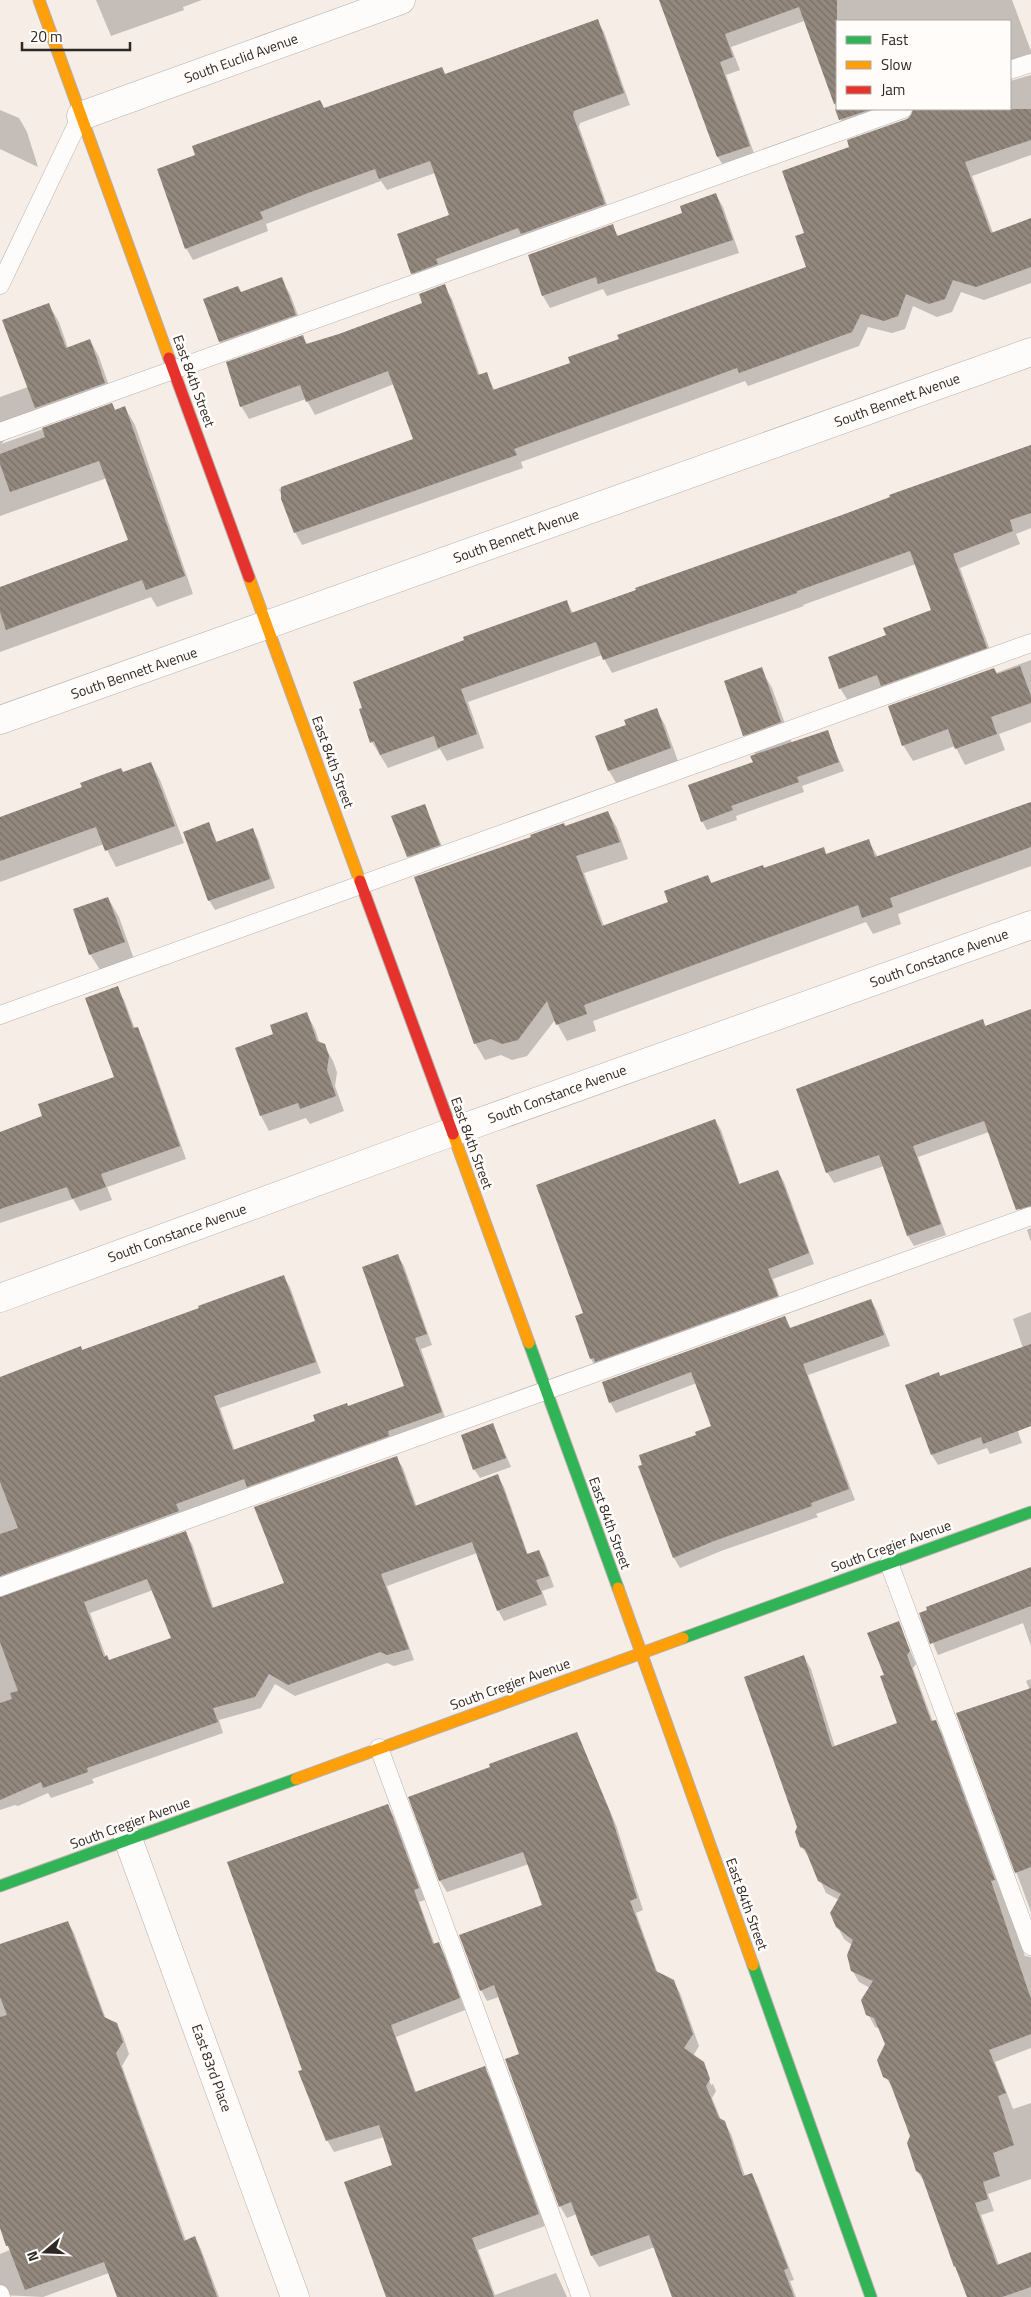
<svg xmlns="http://www.w3.org/2000/svg" width="1031" height="2297" font-family="'Titillium Web',sans-serif">
<style>
.shadow{fill:#0003;fill-rule:evenodd}
.building{fill:url(#building-back-hatch);fill-rule:evenodd}
.lines{fill:none;stroke-linecap:round;stroke-linejoin:round}
.lane-casing{stroke:#b6afaa;stroke-width:19}
.street-casing{stroke:#b6afaa;stroke-width:29}
.fast-casing{stroke:#b6afaa;stroke-width:13}
.slow-casing{stroke:#b6afaa;stroke-width:13}
.jam-casing{stroke:#b6afaa;stroke-width:13}
.lane{stroke:#fefcfb;stroke-width:18}
.street{stroke:#fefcfb;stroke-width:28}
.fast{stroke:#30b455;stroke-width:11}
.slow{stroke:#ff9f0a;stroke-width:11}
.jam{stroke:#e5322d;stroke-width:11}
.labels{text-anchor:middle;stroke-width:5;stroke-linejoin:round;paint-order:stroke}
.street-label{font-size:14px;fill:#2e2924;stroke:#fffcfa}
</style>
<defs>
<pattern id="building-back-hatch" width="6" height="6" patternUnits="userSpaceOnUse" patternTransform="scale(1.25)"><rect width="6" height="6" fill="#93887e"/><path d="M-1 5l2 2M0 0l6 6M5-1l2 2" fill="none" stroke="#786f67"/></pattern>
</defs>
<rect width="100%" height="100%" fill="#f5ede6"/>
<g class="shadow">
<path d="M96,0H202L183,7L184,10L111,36Z"/>
<path d="M661,0H1012L1031,51V68L1010,78V21H837V109H881L848,133L841,120L804,21L731,47L740,70L726,75L756,159L726,170L718,157Z"/>
<path d="M597,20L604,32L630,105L580,123L579,127L611,216L419,285L412,273L451,216L435,173L387,190L381,181L266,224L268,231L193,260L186,248L324,109L445,75Z"/>
<path d="M1031,75V155L972,176L993,233L1031,220V283L984,300L961,292L952,312L937,317L913,306L905,329L892,333L868,327L859,346L748,386L745,381L685,403L521,462L523,468L302,545L295,532L279,489L414,440L394,384L315,415L306,399L249,419L241,406L302,336L308,345L424,304L444,286L452,299L480,376L486,373L495,391L572,364L807,268L805,234L958,109H1010V81Z"/>
<path d="M0,110L19,118L27,132L38,167L0,149Z"/>
<path d="M716,195L723,207L739,253L607,296L603,289L550,308L543,296L529,255L612,226L619,237L684,213Z"/>
<path d="M281,279L290,294L304,331L229,357L220,342L205,299L241,293Z"/>
<path d="M49,305L59,322L68,348L90,340L99,357L114,400L6,439L1,444L112,405L116,411L125,408L135,425L193,594L157,607L151,597L0,652V588L129,540L107,478L0,516V397L28,387Z"/>
<path d="M1031,445V528L1016,534L1020,544L960,568L994,661L848,701L840,688L887,636L933,610L916,564L803,605L804,606L612,673L602,655L468,702L484,748L447,761L440,749L388,768L372,742L566,601L573,613L892,498L891,495Z"/>
<path d="M1031,660V722L999,734L1005,750L965,765L955,746L913,761L903,745L996,673Z"/>
<path d="M761,669L772,688L792,743L827,732L844,771L802,786L804,792L736,816L737,820L707,830L702,821L754,763L756,755L744,735Z"/>
<path d="M656,709L665,725L679,764L618,786L609,771L597,737L628,726Z"/>
<path d="M151,763L160,780L184,843L116,867L104,844L0,882V818Z"/>
<path d="M1031,802V866L898,914L901,924L873,934L866,922L593,1021L596,1031L567,1041L555,1020L527,1056L512,1060L501,1055L485,1060L475,1043L565,827L608,812L617,828L628,859L584,873L604,926L670,903L708,876L712,884L823,849L827,855L868,840L878,857Z"/>
<path d="M425,805L445,854L414,866L408,856Z"/>
<path d="M209,824L217,842L253,830L258,839L275,888L215,910L209,900Z"/>
<path d="M108,898L119,917L135,962L102,973L90,954Z"/>
<path d="M117,988L124,1000L135,1029L137,1028L144,1041L186,1159L107,1187L112,1200L80,1211L73,1199L0,1223V1133L44,1117L116,1078Z"/>
<path d="M1031,1011V1218L1025,1220L1019,1209L989,1132L918,1157L946,1235L914,1246L908,1236L884,1166L834,1183L827,1172L983,1021L986,1027Z"/>
<path d="M306,1013L315,1029L320,1044L324,1045L333,1061L337,1072L335,1086L344,1111L310,1124L306,1118L269,1131L261,1116L275,1035Z"/>
<path d="M715,1120L721,1130L740,1185L778,1172L784,1182L814,1264L773,1279L783,1306L597,1369L591,1359L576,1316L584,1314Z"/>
<path d="M1031,1228V1242L1027,1230Z"/>
<path d="M397,1255L404,1266L432,1345L421,1349L447,1423L0,1591V1379L201,1309L283,1276L290,1287L321,1373L220,1408L235,1451L405,1387Z"/>
<path d="M871,1300L877,1311L890,1346L808,1375L855,1500L816,1514L818,1517L721,1551L680,1568L674,1558L697,1436L713,1427L697,1383L616,1413L610,1402L784,1317L791,1329Z"/>
<path d="M1031,1312V1421L1016,1426L1022,1443L990,1454L987,1448L938,1465L932,1455L941,1378L1023,1348L1013,1319Z"/>
<path d="M493,1425L511,1467L480,1478L474,1469Z"/>
<path d="M396,1457L403,1468L417,1507L497,1476L504,1487L528,1555L539,1551L545,1562L554,1587L542,1591L547,1605L504,1621L498,1610L477,1553L387,1586L414,1660L394,1666L387,1663L295,1696L275,1684L261,1708L219,1720L223,1733L92,1779L94,1783L51,1798L48,1793L18,1806L15,1805L0,1810V1598L185,1533L192,1544L214,1609L285,1584ZM153,1590L172,1639L109,1661L106,1657L90,1613Z"/>
<path d="M1031,1569V1646L1023,1623L938,1655L920,1614Z"/>
<path d="M898,1622L916,1664L913,1668L933,1722L935,1721L942,1733L1025,1956L1031,1957V2048L995,2062L1013,2109L1031,2103V2179L988,2194L994,2211L981,2215L999,2265L1031,2253V2297H968L955,2266L926,2184L917,2171L912,2136L894,2090L885,2076L887,2044L880,2029L875,2027L868,2014L870,1988L859,1982L852,1970V1945L844,1939L837,1926L839,1900L826,1893L811,1860L801,1846L798,1827L804,1657L811,1669L835,1747L899,1724L885,1676Z"/>
<path d="M1031,1679V1912L958,1714L1030,1690L1026,1681Z"/>
<path d="M577,1734L616,1825L643,1910L636,1913L658,1974L673,1981L680,1993L699,2046L693,2056L703,2063L711,2085L713,2084L716,2091L712,2098L721,2120L724,2122L731,2134L745,2176L751,2174L758,2186L794,2280L790,2281L796,2297H673L655,2247L599,2267L592,2256L577,2214L567,2218L560,2206L520,2055L499,1997L487,2001L481,1990L544,1906L529,1864L447,1892L440,1881L410,1798L492,1768Z"/>
<path d="M388,1805L394,1817L425,1900L419,1902L435,1945L438,1943L445,1955L465,2010L396,2037L416,2092L484,2068L491,2079L545,2226L478,2250L495,2295L556,2273L567,2297H386L393,2166L384,2137L334,2152L327,2140L304,2070Z"/>
<path d="M68,1922L74,1933L106,2019L117,2024L123,2036L129,2054L122,2066L186,2241L195,2238L201,2249L219,2297H118L109,2273L43,2297L3,2295L0,2297V2254L10,2250L0,2225V1946Z"/>
</g>
<g class="building">
<path d="M659,0H837V103L834,104L799,7L725,34L733,57L720,62L750,146L717,157Z"/>
<path d="M598,19L624,93L574,111L573,115L605,204L521,234L518,228L436,259L438,264L411,274L397,234L449,215L430,161L379,179L375,169L308,193L260,212L263,219L185,249L157,169L195,155L192,146L320,100L324,108L442,67L445,74Z"/>
<path d="M835,109H872L839,120Z"/>
<path d="M913,109H1031V140L965,162L991,233L1031,218V267L976,287L953,280L945,299L929,304L906,294L898,316L884,321L861,314L852,332L739,373L737,368L677,390L514,449L517,455L294,533L281,499V487L413,439L388,371L306,402L300,385L240,407L226,362L303,335L306,344L339,334L422,303L419,294L445,284L478,375L487,372L493,390L570,363L568,357L619,339L617,335L806,267L795,236L804,233L782,171L849,147L847,140L907,119L911,115Z"/>
<path d="M716,193L733,240L598,284L596,277L542,296L528,255L613,224L617,236L682,213L680,206Z"/>
<path d="M282,277L296,315L219,342L203,299L238,286L241,292Z"/>
<path d="M49,303L66,348L90,339L105,383L35,408L2,320Z"/>
<path d="M112,403L115,410L125,406L185,576L146,590L142,580L6,630L0,612V587L128,540L99,461L10,492L0,464V454L45,437L42,428Z"/>
<path d="M1031,445V513L1010,520L1013,531L953,554L987,648L881,686L877,675L839,689L828,657L886,635L883,628L931,610L910,551L797,591V593L603,660L596,642L461,689L477,734L438,748L434,736L380,755L374,741L370,743L359,709L362,708L353,682L464,640L463,637L567,600L571,613L636,590L635,588L842,515L890,497L889,495Z"/>
<path d="M1020,666L1031,696V703L991,717L997,734L955,749L948,729L902,746L888,706L994,668L997,674Z"/>
<path d="M762,667L781,722L743,736L724,681Z"/>
<path d="M657,708L671,748L608,771L595,736L626,725L624,720Z"/>
<path d="M828,730L839,762L797,777L799,782L731,806L733,810L701,822L688,785L753,762L750,756Z"/>
<path d="M151,762L175,826L105,851L96,827L0,861V817L82,787L80,783L121,768L123,772Z"/>
<path d="M1031,802V847L890,898L893,907L862,918L858,905L584,1005L587,1014L556,1025L547,1001L518,1040L502,1044L491,1039L474,1044L414,877L531,837L530,835L564,823L565,826L608,811L620,842L576,856L602,926L668,902L664,891L708,875L711,883L763,865L764,868L824,847L826,854L869,839L875,857Z"/>
<path d="M425,804L440,845L407,857L391,816Z"/>
<path d="M209,822L216,842L253,828L270,879L208,901L183,832Z"/>
<path d="M108,897L125,942L89,955L73,909Z"/>
<path d="M118,986L133,1028L138,1027L180,1146L101,1174L106,1187L72,1199L67,1187L0,1209V1132L42,1116L38,1104L114,1077L85,998Z"/>
<path d="M1031,1009V1206L1016,1210L984,1121L913,1146L941,1224L907,1236L879,1155L826,1173L796,1089L983,1019L985,1026Z"/>
<path d="M307,1012L317,1041L325,1044L329,1056L327,1070L336,1096L300,1109L298,1103L260,1116L235,1048L273,1034L270,1025Z"/>
<path d="M715,1119L739,1184L778,1170L809,1253L768,1269L778,1296L595,1362L594,1358L590,1359L575,1316L583,1313L536,1185Z"/>
<path d="M398,1254L427,1334L415,1338L442,1412L388,1431L389,1436L247,1487L244,1479L176,1504L179,1511L0,1576V1534L18,1528L0,1482V1377L81,1346L82,1350L199,1308L198,1306L284,1275L316,1362L214,1396L233,1450L315,1421L313,1415L347,1403L348,1406L404,1386L362,1267Z"/>
<path d="M871,1299L884,1335L803,1364L849,1489L811,1503L812,1506L714,1541L673,1558L638,1466L642,1465L639,1455L696,1435L695,1432L711,1426L691,1372L609,1403L602,1382L785,1316L790,1328Z"/>
<path d="M1031,1344V1426L983,1444L981,1437L931,1455L905,1385L939,1372L940,1376Z"/>
<path d="M493,1423L506,1458L473,1470L461,1435Z"/>
<path d="M397,1456L415,1506L498,1474L527,1554L539,1550L549,1576L536,1580L542,1594L497,1611L472,1542L381,1574L409,1649L387,1655L380,1652L288,1685L269,1674L255,1697L213,1708L218,1722L87,1768L88,1772L57,1783L43,1788L41,1782L0,1800V1703L12,1699L10,1693L18,1691L0,1642V1597L186,1531L212,1608L284,1583L254,1507ZM147,1579L171,1638L109,1660L107,1655L104,1657L84,1602Z"/>
<path d="M1031,1567V1606L930,1644L919,1613L927,1610L926,1607Z"/>
<path d="M899,1621L910,1651L907,1655L931,1721L936,1720L995,1880L991,1881L1031,1999V2034L989,2050L1006,2093L998,2096L1014,2145L993,2153L1000,2176L983,2182L988,2199L975,2203L997,2265L1031,2252V2287L1002,2297H967L955,2266L954,2267L921,2174L916,2171L907,2143L910,2136L889,2080L883,2077L877,2060L885,2044L874,2018L866,2015L861,2000L873,1981L851,1971L847,1955L853,1940L836,1927L830,1913L841,1894L818,1881L805,1849L800,1847L795,1832L797,1827L744,1677L804,1655L832,1747L897,1723L880,1676L884,1675L867,1633Z"/>
<path d="M1031,1688V1867L1015,1873L956,1713Z"/>
<path d="M577,1732L610,1812L637,1898L630,1901L656,1971L674,1980L693,2034L684,2048L704,2062L710,2079L706,2086L719,2118L725,2121L743,2176L752,2173L788,2268L784,2270L794,2297H672L649,2235L591,2256L571,2202L559,2207L505,2059L519,2054L494,1985L480,1991L459,1935L542,1905L523,1852L439,1881L408,1797L490,1767L489,1764Z"/>
<path d="M388,1804L419,1888L414,1890L433,1944L439,1942L460,1998L391,2025L415,2092L485,2066L539,2214L472,2238L494,2297H386L344,2182L392,2165L379,2125L326,2141L298,2071L302,2070L227,1862Z"/>
<path d="M68,1921L104,2017L117,2023L123,2042L116,2053L184,2241L195,2236L217,2297H117L104,2262L25,2290L8,2246H6L0,2228V2017L7,2015L0,1997V1944Z"/>
</g>
<g class="lines">
<defs>
<g id="lane">
<path d="M1010,70L1031,63"/>
<path d="M0,285L81,116"/>
<path d="M0,432L903,109"/>
<path d="M0,1015L1031,643"/>
<path d="M889,1563L1031,1946"/>
<path d="M0,1587L1031,1216"/>
<path d="M379,1748L581,2297"/>
<path d="M0,2294L1,2297"/>
</g>
<g id="street">
<path d="M81,116L401,0"/>
<path d="M0,720L1031,352"/>
<path d="M0,1298L452,1132L1031,925"/>
<path d="M128,1839L295,2297"/>
</g>
<g id="fast">
<path d="M529,1343L618,1588"/>
<path d="M683,1638L1031,1512"/>
<path d="M0,1886L296,1779"/>
<path d="M753,1965L871,2297"/>
</g>
<g id="slow">
<path d="M39,0L169,358"/>
<path d="M249,577L360,881"/>
<path d="M453,1134L529,1343"/>
<path d="M618,1588L753,1965"/>
<path d="M296,1779L683,1638"/>
</g>
<g id="jam">
<path d="M169,358L249,577"/>
<path d="M360,881L453,1134"/>
</g>
</defs>
<use href="#lane" class="lane-casing"/>
<use href="#street" class="street-casing"/>
<use href="#fast" class="fast-casing"/>
<use href="#slow" class="slow-casing"/>
<use href="#jam" class="jam-casing"/>
<use href="#lane" class="lane"/>
<use href="#street" class="street"/>
<use href="#fast" class="fast"/>
<use href="#slow" class="slow"/>
<use href="#jam" class="jam"/>
</g>
<g class="labels">
<g class="street-label">
<text transform="translate(241 58) rotate(-20)" y="5">South Euclid Avenue</text>
<text transform="translate(194 381) rotate(70)" y="5">East 84th Street</text>
<text transform="translate(897 400) rotate(-20)" y="5">South Bennett Avenue</text>
<text transform="translate(516 536) rotate(-20)" y="5">South Bennett Avenue</text>
<text transform="translate(134 673) rotate(-19)" y="5">South Bennett Avenue</text>
<text transform="translate(333 762) rotate(70)" y="5">East 84th Street</text>
<text transform="translate(939 958) rotate(-20)" y="5">South Constance Avenue</text>
<text transform="translate(557 1094) rotate(-20)" y="5">South Constance Avenue</text>
<text transform="translate(472 1143) rotate(70)" y="5">East 84th Street</text>
<text transform="translate(177 1233) rotate(-20)" y="5">South Constance Avenue</text>
<text transform="translate(610 1523) rotate(70)" y="5">East 84th Street</text>
<text transform="translate(891 1546) rotate(-20)" y="5">South Cregier Avenue</text>
<text transform="translate(510 1684) rotate(-20)" y="5">South Cregier Avenue</text>
<text transform="translate(130 1823) rotate(-20)" y="5">South Cregier Avenue</text>
<text transform="translate(747 1904) rotate(70)" y="5">East 84th Street</text>
<text transform="translate(212 2068) rotate(70)" y="5">East 83rd Place</text>
</g>
</g>
<rect x="836" y="20" width="175" height="90" fill="#fffcfa" stroke="#aba8a4"/>
<rect x="846" y="36" width="25" height="8" fill="#30b455" stroke="#aba8a4"/>
<text x="881" y="45" font-size="15" fill="#2e2924">Fast</text>
<rect x="846" y="61" width="25" height="8" fill="#ff9f0a" stroke="#aba8a4"/>
<text x="881" y="70" font-size="15" fill="#2e2924">Slow</text>
<rect x="846" y="86" width="25" height="8" fill="#e5322d" stroke="#aba8a4"/>
<text x="881" y="95" font-size="15" fill="#2e2924">Jam</text>
<g transform="translate(45 2252) rotate(251)" stroke="#fffcfa" stroke-width="4" paint-order="stroke">
<path d="M0-4L9 19L0 12L-9 19Z" fill="#2e2924"/>
<text y="-8" font-size="14" font-weight="bold" text-anchor="middle" fill="#2e2924">N</text>
</g>
<path d="M22 42v8h108v-8" fill="none" stroke="#2e2924" stroke-width="2.5"/>
<text x="30" y="42" font-size="15" fill="#2e2924" stroke="#fffcfa" stroke-width="4" paint-order="stroke">20 m</text>
</svg>
